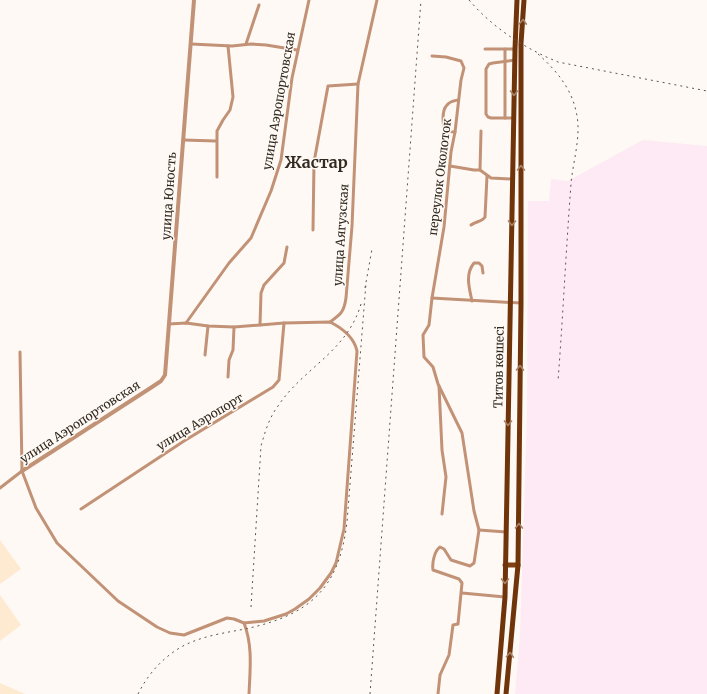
<svg xmlns="http://www.w3.org/2000/svg" width="707" height="694" font-family="Merriweather,serif">
<style>
.industrial{fill:#fdeaf4}
.built{fill:#feead0}
.lines{fill:none;stroke-linecap:round;stroke-linejoin:round}
.minor{stroke:#c29277;stroke-width:3}
.tertiary{stroke:#c29277;stroke-width:4}
.primary{stroke:#814013;stroke-width:5}
.trunk{stroke:#70340a;stroke-width:5}
.rail{stroke:#5d554c;stroke-width:1;stroke-dasharray:2 4;stroke-linecap:butt}
.oneway{stroke:#a98368}
.labels{text-anchor:middle;stroke-width:3;stroke-linejoin:round;paint-order:stroke}
.street-label{font-size:12px;fill:#322a20;stroke:#fef9f4}
.district-label{font-size:16px;font-weight:bold;fill:#322a20;stroke:#fef9f4}
</style>
<rect width="100%" height="100%" fill="#fef9f4"/>
<path class="industrial" d="M643,140L707,146V694H515L520,636L527,413L528,201H549L551,179L568,181Z"/>
<g class="built">
<path d="M0,540L21,569L0,584Z"/>
<path d="M0,595L21,625L0,641Z"/>
<path d="M0,683L25,694H0Z"/>
</g>
<g class="lines">
<g class="minor">
<path d="M191,44L232,46L251,44L266,45L297,50"/>
<path d="M246,44L259,5"/>
<path d="M485,49H515"/>
<path d="M505,49V118"/>
<path d="M432,56L446,57L461,61L464,68L461,80L455,132L451,152L444,227L432,298L429,325L423,335L424,357L433,367L438,384L462,433L474,511L479,530L474,563L470,566L451,560L444,549L440,547C434,551 432,564 433,570L459,579L462,583L458,624L453,625L449,655L440,675L438,694"/>
<path d="M513,118H491L488,117L486,114V69L489,64L493,63L515,60"/>
<path d="M455,132C454,132 449,132 448,131C441,128 442,110 447,105C450,101 453,101 458,100"/>
<path d="M183,140L216,141"/>
<path d="M450,166L474,170H480L491,178L512,179"/>
<path d="M480,170L481,131"/>
<path d="M217,177V131L223,120L230,110L233,97L228,46"/>
<path d="M471,225C476,221 482,222 485,217L487,176"/>
<path d="M313,230L314,162L328,86L358,84"/>
<path d="M432,298L521,303"/>
<path d="M472,301C469,287 465,274 474,263H479L482,266L483,273"/>
<path d="M330,322C341,314 344,312 346,298L352,226L358,84L377,0"/>
<path d="M186,323L229,263L251,238L271,191L281,160L292,78L309,0"/>
<path d="M169,324L186,323L208,326L234,327L284,323L330,322C342,328 354,337 357,351L344,529L336,563L331,573L320,588L309,599L295,609L286,614L264,621L244,623"/>
<path d="M260,325L261,293L264,285L284,263L287,247"/>
<path d="M20,352L22,471L36,508L57,543L118,601L157,627L170,633L184,635L227,618L234,619L244,623C253,646 250,670 249,694"/>
<path d="M205,355L208,326"/>
<path d="M228,377L229,360L233,350L234,327"/>
<path d="M439,386L442,450L446,477L442,514"/>
<path d="M0,488L22,471"/>
<path d="M81,509L184,441L273,387L279,380L284,323"/>
<path d="M479,530L506,532"/>
<path d="M462,593L505,597"/>
</g>
<path class="tertiary" d="M22,471L152,387L161,381L165,375L194,0"/>
<path class="primary" d="M505,565H518"/>
<g class="trunk">
<path d="M497,694L505,597L515,49L517,0"/>
<path d="M506,694L518,565L521,303V43L524,0"/>
</g>
<g class="rail">
<path d="M469,0C493,28 524,48 558,62L707,91"/>
<path d="M538,54C556,70 571,88 576,111C582,135 573,160 571,184C566,250 563,316 558,381"/>
<path d="M365,288L372,249"/>
<path d="M251,607L261,446C265,432 269,418 278,406C303,368 347,352 361,304"/>
<path d="M138,694C148,674 163,657 183,646C202,636 224,633 245,629C310,615 339,589 347,522L366,283"/>
<path d="M370,694L421,0"/>
</g>
</g>
<defs><path id="oneway-chevron" d="M-2-3.5L2.5 0L-2 3.5" fill="none" stroke-width="1.6" stroke-linecap="round" stroke-linejoin="round"/></defs>
<g class="oneway">
<use href="#oneway-chevron" transform="translate(523 22) rotate(-87)"/>
<use href="#oneway-chevron" transform="translate(514 93) rotate(91)"/>
<use href="#oneway-chevron" transform="translate(521 168) rotate(-90)"/>
<use href="#oneway-chevron" transform="translate(512 223) rotate(91)"/>
<use href="#oneway-chevron" transform="translate(520 368) rotate(-89)"/>
<use href="#oneway-chevron" transform="translate(508 423) rotate(91)"/>
<use href="#oneway-chevron" transform="translate(519 526) rotate(-89)"/>
<use href="#oneway-chevron" transform="translate(505 581) rotate(91)"/>
<use href="#oneway-chevron" transform="translate(510 655) rotate(-85)"/>
</g>
<g class="labels">
<g class="street-label">
<text transform="translate(279 101) rotate(-80)" y="4">улица Аэропортовская</text>
<text transform="translate(440 177) rotate(-83)" y="4">переулок Околоток</text>
<text transform="translate(169 196) rotate(-86)" y="4">улица Юность</text>
<text transform="translate(341 235) rotate(-86)" y="4">улица Аягузская</text>
<text transform="translate(499 367) rotate(-89)" y="4">Титов көшесі</text>
<text transform="translate(80 422) rotate(-33)" y="4">улица Аэропортовская</text>
<text transform="translate(200 422) rotate(-31)" y="4">улица Аэропорт</text>
</g>
<g class="district-label">
<text x="316" y="168">Жастар</text>
</g>
</g>
</svg>
